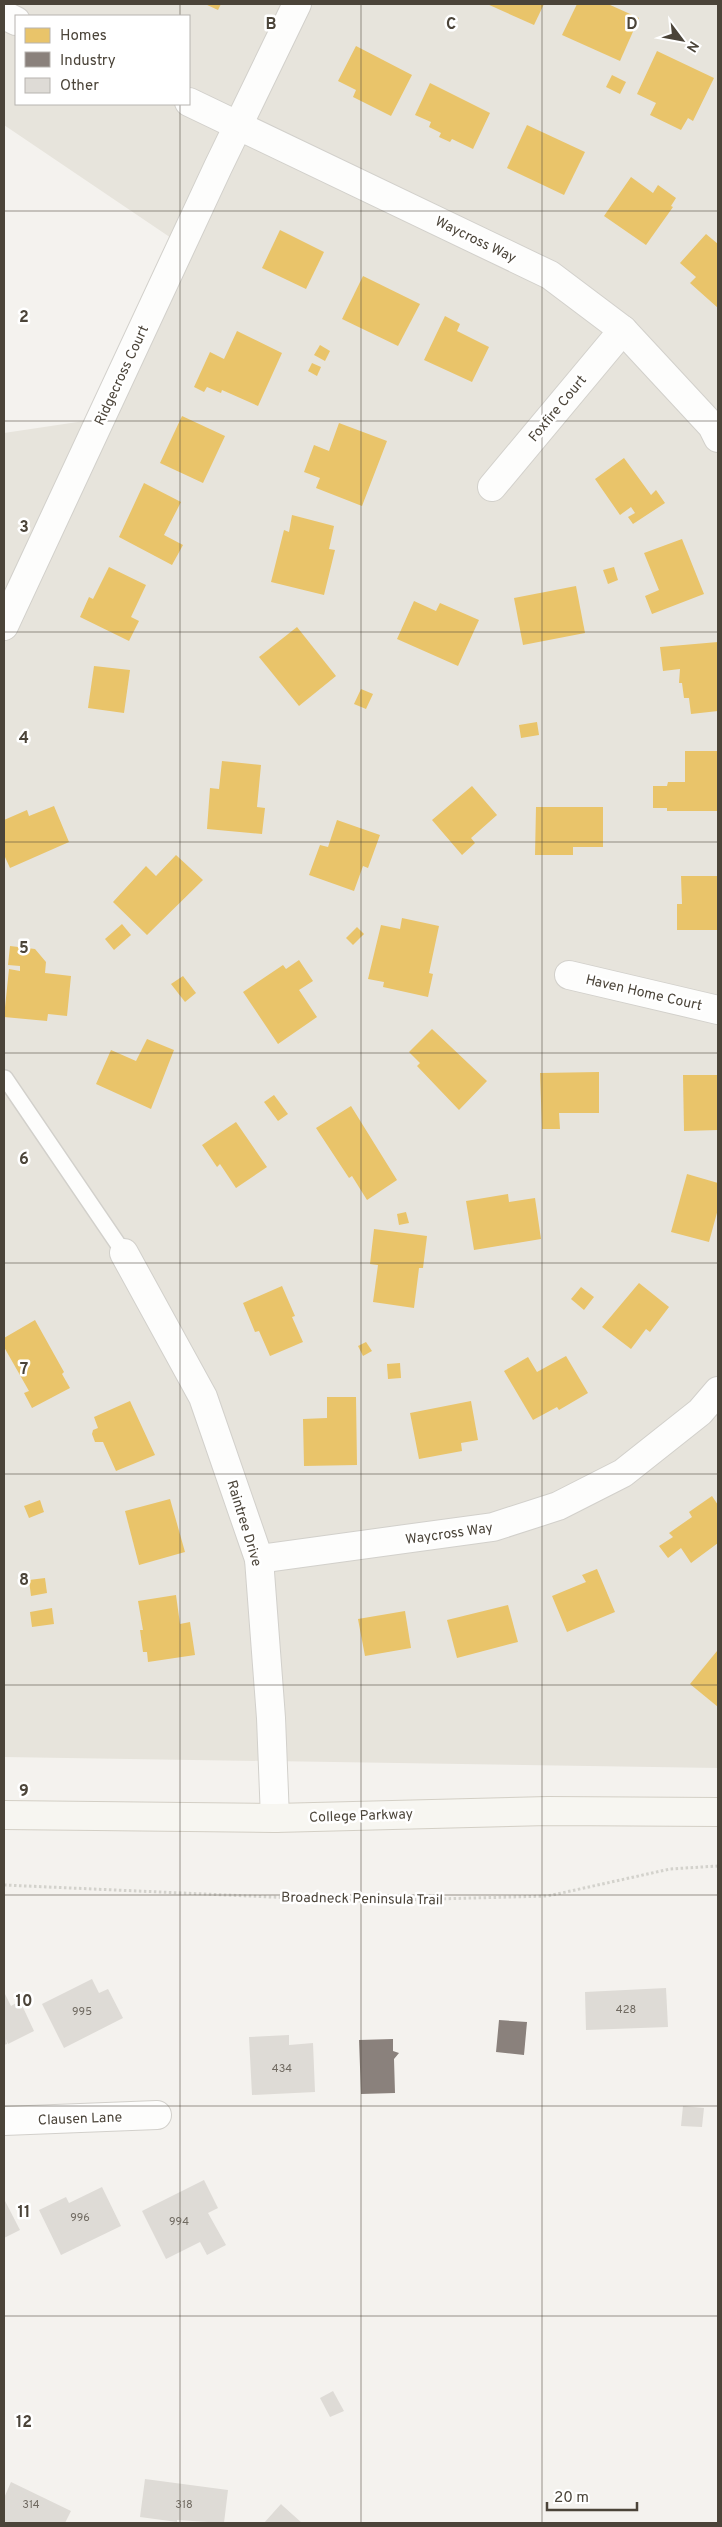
<svg xmlns="http://www.w3.org/2000/svg" width="722" height="2527" font-family="Overpass,sans-serif">
<style>
.residential{fill:#e7e4dc;fill-rule:evenodd}
.homes{fill:#e9c46a}
.industry{fill:#8a817c}
.building{fill:#dedbd6}
.lines{fill:none;stroke-linecap:round;stroke-linejoin:round}
.service-casing{stroke:#d2d0cb;stroke-width:18}
.minor-casing{stroke:#d2d0cb;stroke-width:30}
.secondary-casing{stroke:#d3cfc5;stroke-width:30}
.path{stroke:#d3d2cc;stroke-width:3;stroke-dasharray:2.5 2.5;stroke-linecap:butt}
.service{stroke:#fdfdfc;stroke-width:15}
.minor{stroke:#fdfdfc;stroke-width:28}
.secondary{stroke:#f7f6f1;stroke-width:28}
.grid{fill:none;stroke:#4b4439;stroke-width:1;stroke-opacity:0.55}
.labels{text-anchor:middle;stroke-width:5;stroke-linejoin:round;paint-order:stroke}
.number-label{font-size:11px;fill:#706a61}
.street-label{font-size:14px;fill:#4b4439;stroke:#fff}
.grid-label{font-size:16px;text-anchor:middle;font-weight:bold;fill:#4b4439;stroke:#fff;stroke-width:5;stroke-linejoin:round;paint-order:stroke}
</style>
<rect width="100%" height="100%" fill="#f4f2ee"/>
<path class="residential" d="M4,4H718V1768L4,1757V433L111,417L180,244L4,125ZM16,16H189V104H16Z"/>
<g class="homes">
<path d="M205,4H221L218,10Z"/>
<path d="M487,4H544L534,25Z"/>
<path d="M577,4H608L639,18L620,61L562,35Z"/>
<path d="M356,46L412,75L391,116L353,97L356,90L338,81Z"/>
<path d="M657,51L714,78L693,121L688,118L681,130L650,115L656,103L637,94Z"/>
<path d="M612,75L626,82L620,94L606,87Z"/>
<path d="M430,83L490,113L473,149L452,139L450,142L439,137L441,133L429,127L431,122L415,115Z"/>
<path d="M527,125L585,152L564,195L507,168Z"/>
<path d="M631,177L653,193L658,185L676,198L671,206L673,207L646,245L604,216Z"/>
<path d="M280,230L324,252L306,289L262,268Z"/>
<path d="M706,234L718,244V308L690,283L696,277L680,263Z"/>
<path d="M363,276L420,304L398,346L342,319Z"/>
<path d="M445,316L460,324L457,331L489,347L472,382L424,360Z"/>
<path d="M237,331L282,353L258,406L222,390L221,393L207,387L204,392L194,387L210,352L224,359Z"/>
<path d="M320,345L330,351L325,361L314,355Z"/>
<path d="M312,363L321,367L317,376L308,371Z"/>
<path d="M182,416L225,436L203,483L160,463Z"/>
<path d="M339,423L387,441L362,506L316,488L320,478L304,472L314,445L329,451Z"/>
<path d="M624,458L651,495L656,490L665,503L633,524L628,517L635,513L631,507L620,515L595,479Z"/>
<path d="M144,483L181,502L164,535L183,545L172,565L119,537Z"/>
<path d="M292,515L334,526L329,549L335,550L324,595L271,582L284,530L289,532Z"/>
<path d="M682,539L704,594L652,614L645,596L659,590L644,553Z"/>
<path d="M109,567L146,585L131,617L139,621L129,641L80,617L89,597L93,599Z"/>
<path d="M614,567L618,580L608,584L603,570Z"/>
<path d="M576,586L585,633L523,645L514,598Z"/>
<path d="M414,601L436,611L440,603L479,620L458,666L397,639Z"/>
<path d="M297,627L336,676L299,706L259,657Z"/>
<path d="M718,642V711L691,714L689,698H684L682,683H679L680,669L663,671L660,647Z"/>
<path d="M94,666L130,670L124,713L88,708Z"/>
<path d="M361,689L373,694L366,709L354,704Z"/>
<path d="M537,722L539,735L521,738L519,725Z"/>
<path d="M685,751H718V811H667V808H653V786H667L668,782H685Z"/>
<path d="M222,761L261,765L257,807L265,808L262,834L207,829L210,788L219,789Z"/>
<path d="M472,786L497,815L471,838L475,843L462,855L432,820Z"/>
<path d="M54,806L69,842L10,868L5,857H4V820L27,810L29,816Z"/>
<path d="M536,807H603V847H573V855H535Z"/>
<path d="M337,820L380,835L368,868L363,866L354,891L309,875L320,845L328,847Z"/>
<path d="M176,855L203,880L147,935L113,902L146,866L156,876Z"/>
<path d="M681,876H718V930H677V904H682Z"/>
<path d="M402,918L439,926L429,973L433,974L428,997L383,987L384,982L368,979L381,925L400,929Z"/>
<path d="M122,924L131,935L114,950L105,939Z"/>
<path d="M357,927L364,934L353,945L346,938Z"/>
<path d="M10,946L35,949L46,962L45,973L71,976L67,1016L48,1014L47,1021L4,1017L9,969L20,971V966L8,965Z"/>
<path d="M299,960L313,981L299,990L317,1017L278,1044L243,992L283,965L286,969Z"/>
<path d="M183,976L196,993L185,1002L171,984Z"/>
<path d="M432,1029L487,1081L459,1110L417,1066L420,1063L409,1052Z"/>
<path d="M147,1039L174,1050L151,1109L96,1084L111,1050L136,1061Z"/>
<path d="M599,1072V1113H559L560,1129H542L540,1073Z"/>
<path d="M683,1075H718V1130L684,1131Z"/>
<path d="M274,1095L288,1114L278,1121L264,1102Z"/>
<path d="M351,1106L397,1180L367,1200L352,1176L349,1178L316,1128Z"/>
<path d="M236,1122L267,1167L236,1188L220,1164L217,1167L202,1145Z"/>
<path d="M687,1174L718,1183V1209L709,1242L671,1232Z"/>
<path d="M508,1194L509,1202L535,1198L541,1239L474,1250L466,1201Z"/>
<path d="M406,1212L409,1223L399,1225L397,1214Z"/>
<path d="M374,1229L427,1236L423,1268H419L414,1308L373,1302L378,1265L370,1264Z"/>
<path d="M639,1283L669,1307L650,1332L646,1329L631,1349L602,1327Z"/>
<path d="M282,1286L295,1316L292,1317L303,1342L270,1356L259,1331L255,1332L243,1303Z"/>
<path d="M581,1287L594,1297L584,1310L571,1299Z"/>
<path d="M35,1320L64,1372L62,1374L70,1388L32,1408L24,1393L29,1391L4,1347V1338Z"/>
<path d="M366,1342L372,1351L363,1356L358,1346Z"/>
<path d="M566,1356L588,1393L559,1410L557,1407L533,1420L504,1371L528,1357L537,1372Z"/>
<path d="M400,1363L401,1378L388,1379L387,1364Z"/>
<path d="M327,1397H356L357,1465L304,1466L303,1419L327,1418Z"/>
<path d="M130,1401L155,1455L116,1471L103,1442H95L92,1434L93,1430L98,1428L94,1417Z"/>
<path d="M471,1401L478,1440L461,1443L462,1451L419,1459L410,1413Z"/>
<path d="M712,1496L718,1505V1543L691,1563L681,1548L668,1558L659,1546L673,1537L669,1533L692,1517L689,1512Z"/>
<path d="M170,1499L185,1552L139,1565L125,1511Z"/>
<path d="M40,1500L44,1512L29,1518L24,1506Z"/>
<path d="M597,1569L615,1612L567,1632L552,1596L586,1582L582,1575Z"/>
<path d="M45,1578L47,1593L31,1596L29,1580Z"/>
<path d="M176,1595L180,1624L190,1622L195,1655L148,1662L147,1652H143L140,1630H143L138,1601Z"/>
<path d="M508,1605L518,1642L457,1658L447,1620Z"/>
<path d="M52,1608L54,1624L32,1627L30,1612Z"/>
<path d="M405,1611L411,1648L365,1656L358,1619Z"/>
<path d="M717,1651L718,1652V1707L690,1684Z"/>
</g>
<g class="industry">
<path d="M499,2020L527,2022L524,2055L496,2052Z"/>
<path d="M393,2039V2051L399,2053L394,2059L395,2093L361,2094L359,2040Z"/>
</g>
<g class="building">
<path d="M92,1979L99,1993L108,1989L123,2018L64,2048L42,2004Z"/>
<path d="M666,1988L668,2027L586,2030L585,1992Z"/>
<path d="M4,1992L11,2006L20,2001L34,2031L8,2044L6,2039L7,2044L4,2045Z"/>
<path d="M289,2035V2045L313,2043L315,2092L252,2095L249,2037Z"/>
<path d="M683,2106L704,2108L702,2127L681,2126Z"/>
<path d="M204,2180L218,2208L208,2213L226,2245L207,2255L200,2242L166,2259L142,2211Z"/>
<path d="M102,2187L121,2226L61,2255L39,2210L66,2197L69,2203Z"/>
<path d="M4,2199L20,2230L4,2238Z"/>
<path d="M333,2391L344,2411L330,2417L320,2398Z"/>
<path d="M145,2479L228,2490L224,2523L177,2520V2522L140,2517Z"/>
<path d="M11,2482L71,2511L65,2523H4V2498Z"/>
<path d="M281,2504L283,2506L302,2523H264Z"/>
</g>
<g class="lines">
<defs>
<path id="service" d="M5,1078L124,1253"/>
<g id="minor">
<path d="M4,15L16,21"/>
<path d="M189,102L550,275L623,330L712,426L718,438"/>
<path d="M492,487L623,330"/>
<path d="M4,626L218,167L297,4"/>
<path d="M569,975L718,1010"/>
<path d="M124,1253L203,1397L259,1559L271,1718L275,1818"/>
<path d="M259,1559L493,1527L558,1506L623,1473L700,1412L718,1391"/>
<path d="M4,2121L157,2115"/>
</g>
<path id="secondary" d="M4,1815L275,1818L548,1811L718,1812"/>
</defs>
<use href="#service" class="service-casing"/>
<use href="#minor" class="minor-casing"/>
<use href="#secondary" class="secondary-casing"/>
<path class="path" d="M4,1885L360,1901L548,1896L670,1869L718,1866"/>
<use href="#service" class="service"/>
<use href="#minor" class="minor"/>
<use href="#secondary" class="secondary"/>
</g>
<path class="grid" d="M180,4V16M361,4V2523M542,4V2523M180,104V2523M4,211H718M4,421H718M4,632H718M4,842H718M4,1053H718M4,1263H718M4,1474H718M4,1685H718M4,1895H718M4,2106H718M4,2316H718"/>
<g class="labels">
<g class="number-label">
<text x="626" y="2013">428</text>
<text x="82" y="2015">995</text>
<text x="282" y="2072">434</text>
<text x="80" y="2221">996</text>
<text x="179" y="2225">994</text>
<text x="31" y="2508">314</text>
<text x="184" y="2508">318</text>
</g>
<g class="street-label">
<text transform="translate(476 239) rotate(26)" y="5">Waycross Way</text>
<text transform="translate(121 375) rotate(-65)" y="5">Ridgecross Court</text>
<text transform="translate(557 408) rotate(-50)" y="5">Foxfire Court</text>
<text transform="translate(644 992) rotate(13)" y="5">Haven Home Court</text>
<text transform="translate(245 1523) rotate(73)" y="5">Raintree Drive</text>
<text transform="translate(449 1533) rotate(-8)" y="5">Waycross Way</text>
<text transform="translate(361 1815) rotate(-2)" y="5">College Parkway</text>
<text transform="translate(362 1898) rotate(1)" y="5">Broadneck Peninsula Trail</text>
<text transform="translate(80 2118) rotate(-2)" y="5">Clausen Lane</text>
</g>
</g>
<g class="grid-label">
<text x="271" y="29">B</text>
<text x="451" y="29">C</text>
<text x="632" y="29">D</text>
<text x="24" y="322">2</text>
<text x="24" y="532">3</text>
<text x="24" y="743">4</text>
<text x="24" y="953">5</text>
<text x="24" y="1164">6</text>
<text x="24" y="1374">7</text>
<text x="24" y="1585">8</text>
<text x="24" y="1796">9</text>
<text x="24" y="2006">10</text>
<text x="24" y="2217">11</text>
<text x="24" y="2427">12</text>
</g>
<rect width="722" height="2527" fill="none" stroke="#4b4439" stroke-width="10"/>
<rect x="15" y="15" width="175" height="90" fill="#ffffff" stroke="#b7b4b0"/>
<rect x="25" y="28" width="25" height="15" fill="#e9c46a" stroke="#b7b4b0"/>
<text x="60" y="40" font-size="15" fill="#4b4439">Homes</text>
<rect x="25" y="52" width="25" height="15" fill="#8a817c" stroke="#b7b4b0"/>
<text x="60" y="65" font-size="15" fill="#4b4439">Industry</text>
<rect x="25" y="78" width="25" height="15" fill="#dedbd6" stroke="#b7b4b0"/>
<text x="60" y="90" font-size="15" fill="#4b4439">Other</text>
<g transform="translate(682 40) rotate(122)" stroke="#ffffff" stroke-width="4" paint-order="stroke">
<path d="M0-4L9 19L0 12L-9 19Z" fill="#4b4439"/>
<text y="-8" font-size="14" font-weight="bold" text-anchor="middle" fill="#4b4439">N</text>
</g>
<path d="M547 2502v8h90v-8" fill="none" stroke="#4b4439" stroke-width="2.5"/>
<text x="554" y="2502" font-size="15" fill="#4b4439" stroke="#ffffff" stroke-width="4" paint-order="stroke">20 m</text>
</svg>
